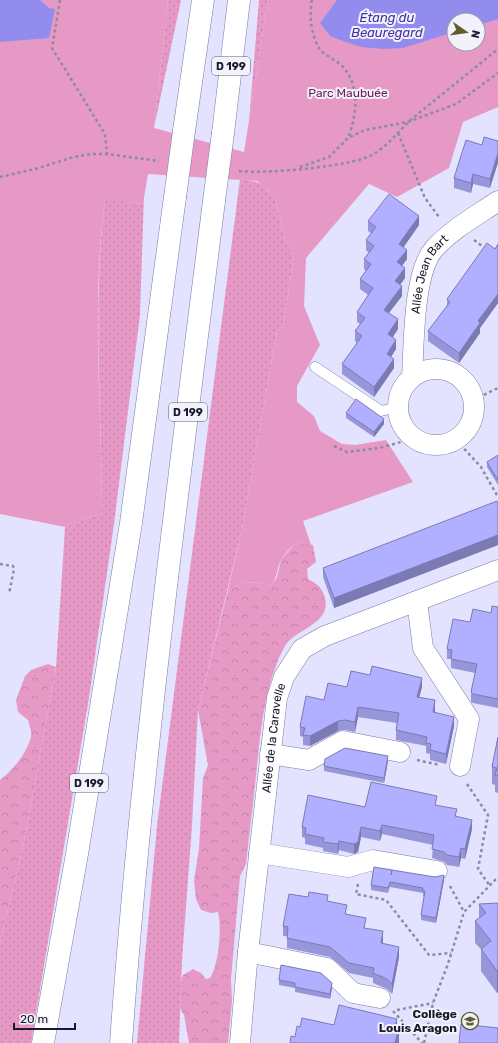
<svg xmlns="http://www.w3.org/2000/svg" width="498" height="1043" font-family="Rubik,sans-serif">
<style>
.grass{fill:url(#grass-dots)}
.forest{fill:url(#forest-crowns)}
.green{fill:#e799c6;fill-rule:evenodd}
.water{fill:#918ced}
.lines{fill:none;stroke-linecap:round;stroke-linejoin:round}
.lane-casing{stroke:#7a7aa3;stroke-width:11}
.street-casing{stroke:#7a7aa3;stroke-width:21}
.highway-casing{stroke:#7a7aa3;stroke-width:23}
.path{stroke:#8c8ba2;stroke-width:2.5;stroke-dasharray:3 3;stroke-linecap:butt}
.lane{stroke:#fff;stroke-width:10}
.street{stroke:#fff;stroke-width:20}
.highway{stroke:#fff;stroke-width:22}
.highway-bridge-casing{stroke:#7a7aa3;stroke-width:23;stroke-linecap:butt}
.highway-bridge{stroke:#fff;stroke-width:22}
.wall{fill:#9896db}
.shaded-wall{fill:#7c7ab2}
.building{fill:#b1afff;stroke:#7c7ab2}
.labels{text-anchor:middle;stroke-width:4;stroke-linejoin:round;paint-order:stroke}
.shield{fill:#f2f2fc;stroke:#5b5a68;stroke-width:1}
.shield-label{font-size:11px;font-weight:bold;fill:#1a1929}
.park-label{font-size:12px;fill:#701853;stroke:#f2f2fc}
.street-label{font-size:12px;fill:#1a1929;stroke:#f2f2fc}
.poi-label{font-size:12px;font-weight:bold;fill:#1a1929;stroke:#f2f2fc;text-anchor:end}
.water-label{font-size:13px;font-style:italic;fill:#4530a0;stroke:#f2f2fc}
</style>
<defs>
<pattern id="grass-dots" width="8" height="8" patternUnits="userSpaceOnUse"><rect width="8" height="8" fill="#e799c6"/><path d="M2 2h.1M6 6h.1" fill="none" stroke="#c683aa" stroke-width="1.8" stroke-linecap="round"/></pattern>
<pattern id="forest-crowns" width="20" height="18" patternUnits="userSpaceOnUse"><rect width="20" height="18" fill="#e799c6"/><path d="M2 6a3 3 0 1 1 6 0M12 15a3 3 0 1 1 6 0" fill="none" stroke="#c683aa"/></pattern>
</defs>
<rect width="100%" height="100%" fill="#e3e3ff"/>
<g class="grass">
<path d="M168,0H181L154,128Z"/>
<path d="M259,0H268L249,121Z"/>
<path d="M240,179C261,182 265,184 276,202L285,240L294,255L283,326L277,331L242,530L198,710L192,826L182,960L179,1043H137L157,826Z"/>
<path d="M144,195L140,315L114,524L89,698L31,1043H0V943L24,842L56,667L65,527L102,513C102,409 92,303 105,199L143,204Z"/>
</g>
<g class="forest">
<path d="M296,542L313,545L316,562L307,569L308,579C317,584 322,587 325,598C331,620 304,628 291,639C285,643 280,656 277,663C263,699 260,737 256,776C253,805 249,835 246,864L240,876L231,979L232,1001L228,1043H189L184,1015L180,1008L181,982L183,975L193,969L201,973L206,979L210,978C219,964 222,927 218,912L211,913L201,910L196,899L194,881L199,849L203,778L208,765L198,710L227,594C240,579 254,582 272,585L277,577L281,560Z"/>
<path d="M48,664L56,667L24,842L0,943V780C12,771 28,752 31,736C32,732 29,725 28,720L18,712L16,700L25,676L31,670Z"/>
</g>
<path class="green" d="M0,0H168L154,128L244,152L268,0H498V107L463,122L449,168L397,197L369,184L306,258L304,306L320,345L297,386V402L314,416L320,431L342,444L355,445L386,440L413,482L303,521L311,545L297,542C291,547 285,553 281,560C277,569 277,577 272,585C254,582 240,579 227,594L242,530L277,331L283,326L294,255L285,240L276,202L268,190L257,181L148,174L143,204L105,200C91,303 102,409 102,513L65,527L0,514ZM454,20H478V44H454Z"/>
<g class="water">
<path d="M0,0H40L49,8L55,9L49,38L0,42Z"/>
<path d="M337,0H498V19L478,25V20H454V32L403,48L384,49L361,47L343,41L330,36L320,23Z"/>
</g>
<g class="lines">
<defs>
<path id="lane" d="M315,367L381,411L398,407"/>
<g id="street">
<circle cx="436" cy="407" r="38"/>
<path id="s1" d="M412,378C414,345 413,273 434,249C452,229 476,216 498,201"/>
<path d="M417,601L423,648L469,719L460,766"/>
<path d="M270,754L309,760L343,741L400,752"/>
<path d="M259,853L348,867L373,860L437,871"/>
<path d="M248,952L327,968L353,993L380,998"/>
<path id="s2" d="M240,1043L248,952L277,698L284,677L302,649L325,636L498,570"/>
</g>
<g id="highway">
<path d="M184,131L203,0"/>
<path d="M223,133L239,0"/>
<path d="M43,1043L77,854L131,523L175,197"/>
<path d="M121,1043C141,761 179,481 214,201"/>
</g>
</defs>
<use href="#lane" class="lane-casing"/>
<use href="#street" class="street-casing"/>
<use href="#highway" class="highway-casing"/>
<g class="path">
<path d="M60,0L52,48L105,134L107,154"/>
<path d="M312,0C309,15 311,35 319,48C323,55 335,59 341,65C361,84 357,115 348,138"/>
<path d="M398,133L425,198L439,217"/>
<path d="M300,167L329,157L348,138L365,130L408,122L456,104L498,73"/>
<path d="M239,171C266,174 349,167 372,155C386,147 397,134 408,122L498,49"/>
<path d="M0,177L35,169L74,157L91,154H107L159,161"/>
<path d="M474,240L486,249"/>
<path d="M473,400L498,388"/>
<path d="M456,440L481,467L498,497"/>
<path d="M334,446L347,452L379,448L401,442L410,435"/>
<path d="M0,564L13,566L14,569L9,594"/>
<path d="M417,760L440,765"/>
<path d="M467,784L488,815L478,869L490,886"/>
<path d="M358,884L356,894L386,900L429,955L451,953"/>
<path d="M450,886L464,912"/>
<path d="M397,1010L433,1003"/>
<path d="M393,1011L422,1043"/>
<path d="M424,1043L433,1003L448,964L464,912L498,877"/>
</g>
<use href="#lane" class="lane"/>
<use href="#street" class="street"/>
<use href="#highway" class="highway"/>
<defs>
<g id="highway-bridge">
<path d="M175,197L184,131"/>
<path d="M214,201L223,133"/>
</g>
</defs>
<use href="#highway-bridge" class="highway-bridge-casing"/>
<use href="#highway-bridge" class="highway-bridge"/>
</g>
<g class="wall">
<path d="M498,141L490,188L473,184L471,193L454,188V178L482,145Z"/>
<path d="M368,221L419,225L403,247L407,259L402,266L405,278L400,285L402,296L389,313L398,329L393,337L396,349L391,357L394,368L374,397L342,374V364L357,343L355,341V331L360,324L357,322V312L368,295L360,289V279L366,271L364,269V259L369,253L366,250V240L371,233L368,231Z"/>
<path d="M498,244V303L480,328V333L459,363L428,341V331L447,306V299L495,249Z"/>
<path d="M346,413L384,424L374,437L346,418Z"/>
<path d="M498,455V485L487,467V462Z"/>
<path d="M498,504V545L334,608L323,577V568Z"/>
<path d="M498,607V708L473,703L471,702V692L475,673L451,668V659H447V649L470,622L491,613Z"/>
<path d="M347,687H422L419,697L435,710V713L454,726L446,764L430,760V754L426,753V746L396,740V730L397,723L358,717L355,732L345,730L338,731L310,746L303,745V737L300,736V727L324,700Z"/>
<path d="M498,737V793L495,792V785L492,784V767Z"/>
<path d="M388,761L384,783L324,771V766Z"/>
<path d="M437,805L457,816L472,829L465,859L461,858L459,867L447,865L444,862L432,858L433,845L382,834L380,841L361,837L358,852L354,854L339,850L338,854L323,851V848L305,844V838L302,837V827L365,807Z"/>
<path d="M374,867L444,880L436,923L421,920V915L424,896H423V893L390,887L388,893L371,890V885Z"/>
<path d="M328,901L383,941V944L399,957L392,994L387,989L373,983V978L349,973L330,957L287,948V936H283V926Z"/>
<path d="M479,904H498V992L497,993L481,971V949L475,943V921L479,918Z"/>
<path d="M279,980L332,988L330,999L295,992V988L279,985Z"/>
</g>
<g class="shaded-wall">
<path d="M498,153V163L490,188V179Z"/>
<path d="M473,174V184L471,193V183Z"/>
<path d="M419,216V225L399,254V244Z"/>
<path d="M407,250V259L397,272V262Z"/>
<path d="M405,268V278L395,291V281Z"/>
<path d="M402,286V296L384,319V310Z"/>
<path d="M498,294V303L480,328V333L459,363V353L478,321Z"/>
<path d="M398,319V329L388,344V334Z"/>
<path d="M396,340V349L387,363V354Z"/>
<path d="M394,359V368L374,397V387Z"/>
<path d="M384,419V424L374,437V432Z"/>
<path d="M498,535V545L334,608V598Z"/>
<path d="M422,678V687L417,706V697Z"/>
<path d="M435,700V710L433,722V712Z"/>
<path d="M358,707V717L355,732V722Z"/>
<path d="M454,717V726L446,764V754Z"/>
<path d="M338,721V731L310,746V736Z"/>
<path d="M388,756V761L384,783V778Z"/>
<path d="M472,820V829L465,859V849Z"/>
<path d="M382,825V834L380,841V831Z"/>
<path d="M361,827V837L358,852L354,854V844Z"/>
<path d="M339,841V850L338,854V844Z"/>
<path d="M461,848V858L459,867V857Z"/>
<path d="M444,875V880L436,923V918Z"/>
<path d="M383,931V941L381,953V943Z"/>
<path d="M399,947V957L392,994V984Z"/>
<path d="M498,970V992L497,993V971Z"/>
<path d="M332,983V988L330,999V994Z"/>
<path d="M397,1019V1036L399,1027V1043H395V1026Z"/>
</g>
<g class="building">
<path d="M484,137L498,141V153L490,179L473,174L471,183L454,178L466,140L482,145Z"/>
<path d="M389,194L419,216L399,244L407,250L397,262L405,268L395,281L402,286L384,310L398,319L388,334L396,340L387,354L394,359L374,387L342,364L362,336L355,331L365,318L357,312L373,288L360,279L371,264L364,259L374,246L366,240L376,227L368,221Z"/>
<path d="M487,243L495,249L498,244V294L478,321L480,323L459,353L428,331L450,302L447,299Z"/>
<path d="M356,399L384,419L374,432L346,413Z"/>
<path d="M498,455V480L487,462Z"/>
<path d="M497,501L498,504V535L334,598L323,568Z"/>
<path d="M492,606L498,607V699L473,694L471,692L477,664L451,659L452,650L447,649L453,619L470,622L473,609L491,613Z"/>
<path d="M372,666L422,678L417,697L435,700L433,712L454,717L446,754L430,750L431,744L426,743L427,737L396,730L399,713L358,707L355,722L345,720L338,721L310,736L303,735L305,728L300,727L306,696L324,700L328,683L347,687L351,671L370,675Z"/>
<path d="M498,737V775H495L497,768L492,767Z"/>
<path d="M345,748L388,756L384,778L324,766L325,759Z"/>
<path d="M371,782L437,796L435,805L457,809L455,816L472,820L465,849L461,848L459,857L447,855L444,852L432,849L434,835L382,825L380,831L361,827L358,842L354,844L339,841L338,844L323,842L324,838L305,834L306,828L302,827L308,795L365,807Z"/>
<path d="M374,867L392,870L391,875L392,870L435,877L444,875L436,918L421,915L425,891H423V888L390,882L388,888L371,885Z"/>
<path d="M309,892L328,895L327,901L347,905L345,914L366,918L364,928L383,931L381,943L399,947L392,984L387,979L373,973L374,968L349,963L330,947L287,938L288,927L283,926L289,894L308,897Z"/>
<path d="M498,903V970L497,971L481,949L491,941L475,921L486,913L479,904Z"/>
<path d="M281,965L321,973L332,983L330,994L295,987V983L279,980Z"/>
<path d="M339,1005L397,1019L395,1026L399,1027L395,1043H290L291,1036L295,1037L297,1026L300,1027L302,1018L334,1025Z"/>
<path d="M461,1024L498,1028V1043H459Z"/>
</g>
<defs>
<symbol id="school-ring" viewBox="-11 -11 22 22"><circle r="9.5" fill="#f2f2fc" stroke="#615d29" stroke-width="1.5"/><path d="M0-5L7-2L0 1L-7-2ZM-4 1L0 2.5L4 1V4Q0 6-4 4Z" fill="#615d29"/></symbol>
</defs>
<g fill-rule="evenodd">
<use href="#school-ring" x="460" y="1011" width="20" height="20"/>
</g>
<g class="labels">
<g class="shield">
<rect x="212" y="57" width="38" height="18" rx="3"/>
<rect x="169" y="403" width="38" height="18" rx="3"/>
<rect x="70" y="774" width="38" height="18" rx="3"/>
</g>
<g class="shield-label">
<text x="231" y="70">D 199</text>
<text x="188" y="416">D 199</text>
<text x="89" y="787">D 199</text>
</g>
<g class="park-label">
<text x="348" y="97">Parc Maubuée</text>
</g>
<g class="street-label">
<text dy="4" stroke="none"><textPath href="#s1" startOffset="107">Allée Jean Bart</textPath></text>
<text dy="4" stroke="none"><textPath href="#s2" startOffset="307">Allée de la Caravelle</textPath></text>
</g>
<g class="poi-label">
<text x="457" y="1018">Collège<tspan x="457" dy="14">Louis Aragon</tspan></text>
</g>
<g class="water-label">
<text x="387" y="22">Étang du<tspan x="387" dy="15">Beauregard</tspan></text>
</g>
</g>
<g transform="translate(466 32) rotate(103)"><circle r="19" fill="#f2f2fc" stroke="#9c9ba8"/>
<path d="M0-3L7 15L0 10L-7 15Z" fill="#615d29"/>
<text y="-6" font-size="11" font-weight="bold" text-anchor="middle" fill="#1a1929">N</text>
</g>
<path d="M14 1023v6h61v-6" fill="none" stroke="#1a1929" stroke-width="2"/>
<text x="20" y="1023" font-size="12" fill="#1a1929" stroke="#f2f2fc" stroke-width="3" paint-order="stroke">20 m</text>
</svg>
